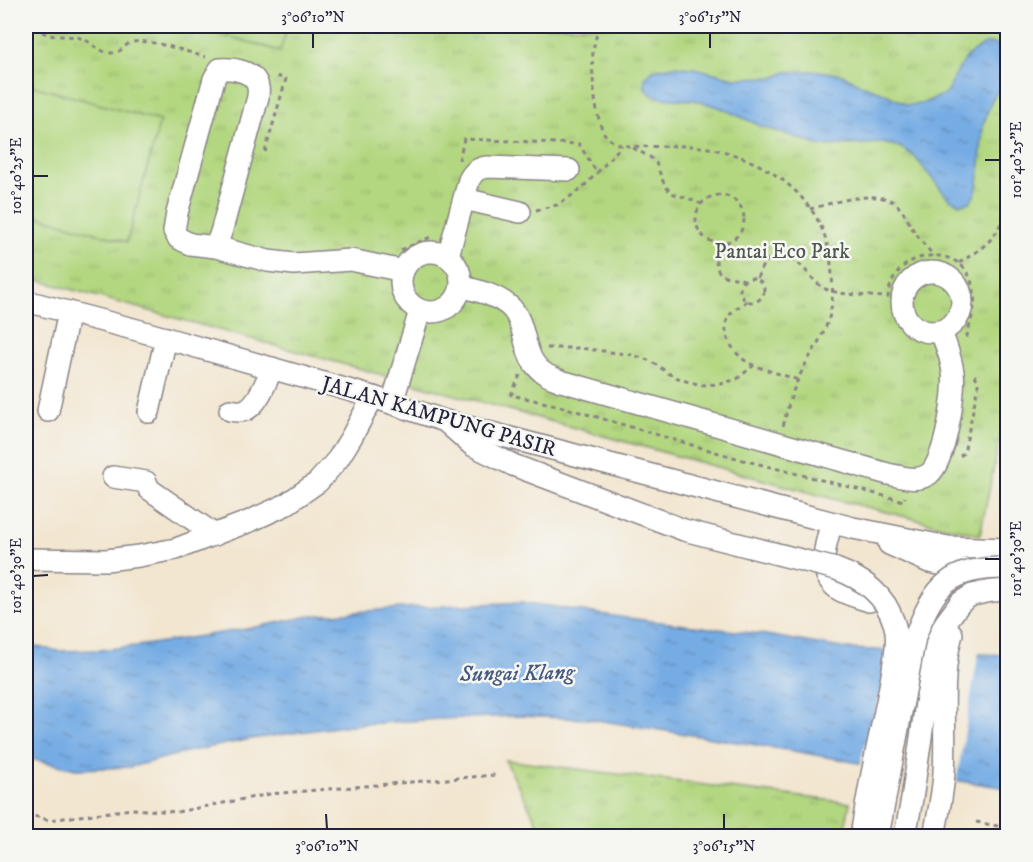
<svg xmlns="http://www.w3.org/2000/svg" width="1033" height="862" font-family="'IM FELL DW Pica',serif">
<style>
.grass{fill:url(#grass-tufts);stroke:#6a7c5e;stroke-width:1.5}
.pitch{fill:#b3d780;stroke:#6a7c5e;stroke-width:1.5}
.water{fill:url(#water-ripples);stroke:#4c6790;stroke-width:1.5}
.pier{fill:#f2e6d0}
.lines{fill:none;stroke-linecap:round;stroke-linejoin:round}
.minor-casing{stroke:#8a8486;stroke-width:24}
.path{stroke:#8a8486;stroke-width:3;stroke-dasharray:4.5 4.5;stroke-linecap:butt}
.minor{stroke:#fff;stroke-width:21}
.minor-bridge-casing{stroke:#8a8486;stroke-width:24;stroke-linecap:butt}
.minor-bridge{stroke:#fff;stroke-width:21}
.ticks{fill:none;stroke:#22223b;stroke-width:2}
.labels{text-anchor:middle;stroke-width:5;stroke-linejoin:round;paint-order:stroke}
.park-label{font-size:21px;fill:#4e5850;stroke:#f6f6f2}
.street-label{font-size:21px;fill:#22223b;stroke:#f6f6f2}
.water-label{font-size:22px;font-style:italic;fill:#44597f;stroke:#f6f6f2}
.neatline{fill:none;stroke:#22223b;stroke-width:2}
.ticks-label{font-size:15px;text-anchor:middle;fill:#22223b}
</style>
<defs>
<pattern id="grass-tufts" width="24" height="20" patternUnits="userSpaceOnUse" patternTransform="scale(1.5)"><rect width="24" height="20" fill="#b3d780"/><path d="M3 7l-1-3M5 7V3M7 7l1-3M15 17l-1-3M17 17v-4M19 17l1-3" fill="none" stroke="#9ab870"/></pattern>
<pattern id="water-ripples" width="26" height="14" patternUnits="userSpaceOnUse" patternTransform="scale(1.5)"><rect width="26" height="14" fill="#76ace4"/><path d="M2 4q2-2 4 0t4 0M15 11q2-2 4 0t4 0" fill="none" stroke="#608cba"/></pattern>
</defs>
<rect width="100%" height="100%" fill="#f6f6f2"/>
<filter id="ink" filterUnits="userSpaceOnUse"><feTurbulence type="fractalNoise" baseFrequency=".0167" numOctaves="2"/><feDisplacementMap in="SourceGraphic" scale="12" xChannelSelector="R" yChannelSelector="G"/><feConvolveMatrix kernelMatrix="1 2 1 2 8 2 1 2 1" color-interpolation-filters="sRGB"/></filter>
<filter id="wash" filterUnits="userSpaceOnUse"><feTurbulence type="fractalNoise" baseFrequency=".008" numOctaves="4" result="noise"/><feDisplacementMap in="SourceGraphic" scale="24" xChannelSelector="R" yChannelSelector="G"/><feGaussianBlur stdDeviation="1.35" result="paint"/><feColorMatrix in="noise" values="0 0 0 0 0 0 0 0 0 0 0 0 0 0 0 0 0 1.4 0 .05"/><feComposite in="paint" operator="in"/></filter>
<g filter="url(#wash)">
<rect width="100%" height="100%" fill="#f2e6d0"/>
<g class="grass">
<path d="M26,26H1007V403L980,535L837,500L26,277Z"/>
<path d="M505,760L850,803L843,836H544Z"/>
</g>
<g class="pitch">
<path d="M192,26H288L280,51Z"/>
<path d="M26,84L160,121L127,242L26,213Z"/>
</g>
<g class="water">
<path d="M985,44H995L1003,50L1007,64L1004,80L991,102L983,125L979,176L976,192L970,202L960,204L948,198L914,156L900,147L883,143L821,146L761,126L719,107L694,100L671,99L654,96L645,89V78L653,70L674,66L698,69L735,78L776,77L786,72L819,71L843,75L864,86L884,93L907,105L921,104L947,93L956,73L968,55Z"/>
<path d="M522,602L627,618L760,634L847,649L1007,655V788L946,779L788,750L590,719L517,716L439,719L350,725L251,739L186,752L131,767L76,769L26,758V645L58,651L100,650L144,645L246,629L310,616L402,608Z"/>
</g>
<path class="pier" d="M887,647L979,650L956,783L861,767L862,756L882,691Z"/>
</g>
<g filter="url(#ink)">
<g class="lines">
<defs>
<g id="minor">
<path d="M464,199L520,212"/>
<path d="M216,247L222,229L258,97C258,94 259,90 258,87C255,71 233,68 220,69L214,79L177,213L174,231L178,238L190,244L216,247L268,261L294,264L351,260L403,271"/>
<circle cx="431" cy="282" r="30"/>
<path d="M448,256L469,180C473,172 478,168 487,167L569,170"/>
<circle cx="932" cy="302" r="30"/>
<path d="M461,286C477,291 494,294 508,305C529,322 520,358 544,373C549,377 555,378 561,381L888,474C900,476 917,483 929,474C945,462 956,392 953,372C951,357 946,345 941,332"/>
<path d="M26,301L137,330L373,397L442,420L853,528L948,547L1008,549"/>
<path d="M392,403L420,311"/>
<path d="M230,410C235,411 241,412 245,410C258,405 267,380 272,368"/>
<path d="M48,411L69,312"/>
<path d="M149,412L166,338"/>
<path d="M446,422L472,445L513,465"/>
<path d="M113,477L146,482L149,489L215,535"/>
<path d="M832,523C825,544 816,573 838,589C845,594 860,598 869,601"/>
<path d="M889,544L929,562L979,572"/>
<path d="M26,559L106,560L139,556L176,549L250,521L285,505L318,482L338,459L352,436L373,397"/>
<path d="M905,836L912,799L933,655L940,630L961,602L972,595L992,591L1008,590"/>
<path d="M934,836C938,815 943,794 944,772C947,727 939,679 952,634"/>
</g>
</defs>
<use href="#minor" class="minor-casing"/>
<g class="path">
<path d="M35,26C51,42 64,32 83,39C93,43 100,53 112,53C120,53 122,48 128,44C134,41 140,41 146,42C166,44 187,52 206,57"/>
<path d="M599,26C597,34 594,43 593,52C591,70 595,117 604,133C606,136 610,139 613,142C625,150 673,145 690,146C739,149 790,174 816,217C830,240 834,274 832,301C830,329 814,347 802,371C792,391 788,405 783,427"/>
<path d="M925,26C937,29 950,30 962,26"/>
<path d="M633,148L650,157L656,163L664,184L671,193L690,199L701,204"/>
<path d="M265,152L286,79L273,75"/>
<path d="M459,160L464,139L579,144L597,173L622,145"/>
<circle cx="720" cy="219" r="24"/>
<path d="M810,209C832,203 882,186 899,207C905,213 909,223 914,231C920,240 927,248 934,256"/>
<path d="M536,210L557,205L580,190L597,173"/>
<path d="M719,242C716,255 711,274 729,277C735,278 738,278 744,280"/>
<path d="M401,250L433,236"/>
<path d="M959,263C989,244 1001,236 1008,198"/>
<circle cx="752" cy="290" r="12"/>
<path d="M757,278C763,264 766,255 783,257C805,260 811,284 828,290C842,295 872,296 888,297C889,289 891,282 896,275C909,254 944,249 962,266C969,272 972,283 974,291C977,308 968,326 966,342"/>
<path d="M747,301C741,305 733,310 729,316C719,332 734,355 749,363C763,370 782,374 798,380"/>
<path d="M547,348H580L633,355L651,361L668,373L682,380L702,385L721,384L737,379L754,365"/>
<path d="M520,375L511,395L556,405L743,460L904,501L905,497"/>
<path d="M960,456L964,453L978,386V380L972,372"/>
<path d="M26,814L49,820L132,809L177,812L270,794L495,775"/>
<path d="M976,822L1008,828"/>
</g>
<use href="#minor" class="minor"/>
<defs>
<g id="minor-bridge">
<path d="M513,465L684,530L836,569C863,579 885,594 894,623C899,637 895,654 893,669C888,701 880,732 874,764C869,788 865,812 861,836"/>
<path d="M878,836L915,637C934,585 950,567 1008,568"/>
</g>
</defs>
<use href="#minor-bridge" class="minor-bridge-casing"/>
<use href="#minor-bridge" class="minor-bridge"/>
</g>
</g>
<path class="ticks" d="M313,33V48M710,33V48M985,160H1000M33,176H48M985,559H1000M33,576L48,575M326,814L327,829M724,814V829"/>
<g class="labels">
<g class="park-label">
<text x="782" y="258">Pantai Eco Park</text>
</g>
<g class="street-label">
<text transform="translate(439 416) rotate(16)" y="7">JALAN KAMPUNG PASIR</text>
</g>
<g class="water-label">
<text transform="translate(517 672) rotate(-1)" y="8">Sungai Klang</text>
</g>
</g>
<rect width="1033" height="862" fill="none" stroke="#f6f6f2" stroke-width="66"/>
<rect x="33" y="33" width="967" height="796" class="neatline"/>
<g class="ticks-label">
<text x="313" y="22">3°06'10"N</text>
<text x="710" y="22">3°06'15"N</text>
<text transform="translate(1016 160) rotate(-90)" y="5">101°40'25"E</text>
<text transform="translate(16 176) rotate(-90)" y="5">101°40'25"E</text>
<text transform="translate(1016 559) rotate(-90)" y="5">101°40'30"E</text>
<text transform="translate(16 576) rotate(-90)" y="5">101°40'30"E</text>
<text x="327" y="851">3°06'10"N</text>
<text x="724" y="851">3°06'15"N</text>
</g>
</svg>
